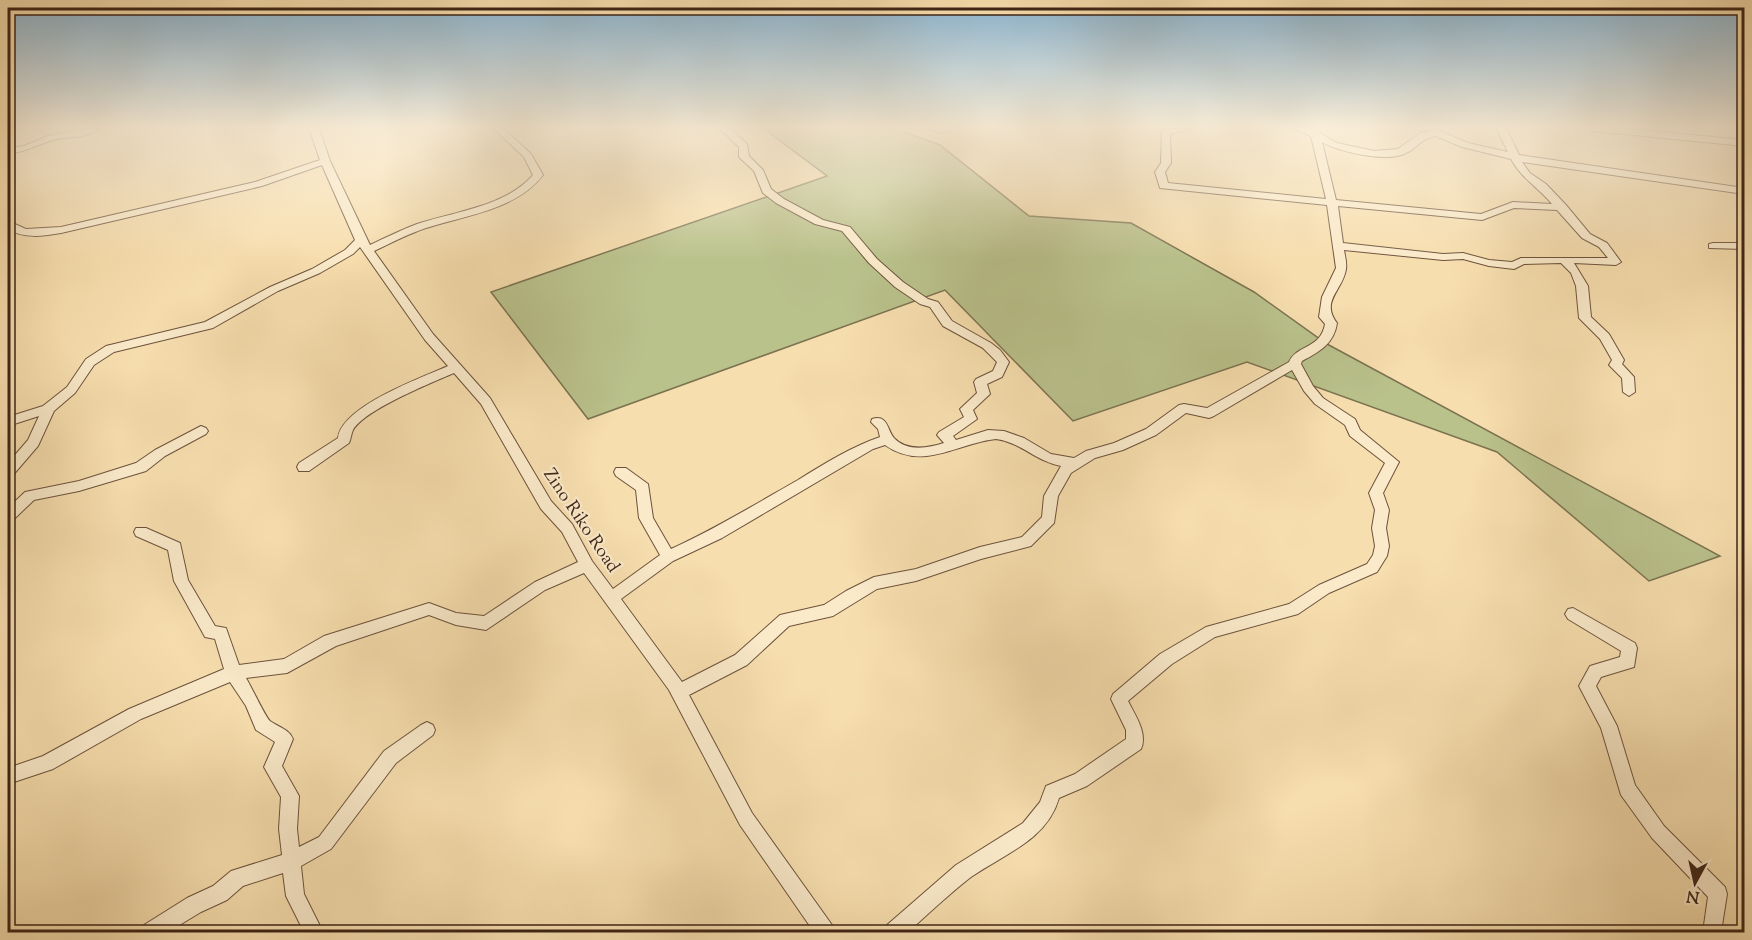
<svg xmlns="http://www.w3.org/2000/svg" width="1752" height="940" font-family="'Sorts Mill Goudy',serif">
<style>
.green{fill:#bac28c;stroke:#7c7351;stroke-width:1.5}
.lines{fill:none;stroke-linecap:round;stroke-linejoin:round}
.minor-casing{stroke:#6c523c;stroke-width:2}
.minor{fill:#faeaca;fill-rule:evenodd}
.labels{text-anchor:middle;stroke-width:4.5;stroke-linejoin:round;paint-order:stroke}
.street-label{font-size:18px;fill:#3d2416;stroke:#faeaca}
</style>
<rect width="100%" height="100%" fill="#f7deae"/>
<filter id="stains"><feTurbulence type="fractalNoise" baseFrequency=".00333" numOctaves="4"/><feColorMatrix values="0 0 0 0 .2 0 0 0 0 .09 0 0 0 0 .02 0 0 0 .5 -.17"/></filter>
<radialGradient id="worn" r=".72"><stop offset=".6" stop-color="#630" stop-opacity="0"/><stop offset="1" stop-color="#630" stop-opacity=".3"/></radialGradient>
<path class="green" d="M763,128H892L940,145L1029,216L1131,223L1254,292L1327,344L1720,556L1649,581L1497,452L1247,362L1073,421L945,290L588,419L491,292L827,176Z"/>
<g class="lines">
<defs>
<g id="minor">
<path d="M88,128H99C88,139 67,136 53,140C37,145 24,152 8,154V148L24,146L48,136Z"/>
<path d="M309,128H319L330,161L370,245C385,238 401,230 417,224C456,211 505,207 533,175L524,157L493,128H503L531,154L543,175C516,210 466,215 426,228C408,234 391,243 374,251L433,334L490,398L551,501L572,524L592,561L613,589L660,555L639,518L636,490L616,476L614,472L616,468H626L648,484L653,518L671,549C715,529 756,504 798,480C824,464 851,447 880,437L878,429L871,422L872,419C888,414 887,430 894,438C907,452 928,448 944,443L937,435L939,432L964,417L960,409L977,393L974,382L976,379L993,371L997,362L983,348L943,326L930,307L920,304L895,287L869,263L842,231L815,224L776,203L763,193L754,171L739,157V147L719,128H729L747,144L749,156L763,170L771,189L784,199L823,220L850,227L877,259L903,282L928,299L938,302L952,321L991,343L1000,350L1009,362L1002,377L987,384L990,394L973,410L977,419L953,436L956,440L988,430L1004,431L1024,438L1051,454L1074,458L1086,451L1114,443L1146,429L1179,405L1184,404L1207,408L1289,362C1296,345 1321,349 1325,324L1319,317L1322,297L1336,268L1327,205L1160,188L1155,172L1161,163L1162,130L1194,128L1170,134L1171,163L1165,172L1168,183L1326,199L1311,136L1292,128H1319L1320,133L1337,143L1374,151L1398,149L1420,133L1437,130L1468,143L1508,152L1496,128H1506L1519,155L1744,188V194L1522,162L1530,173L1546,184L1566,205L1590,234L1607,243L1621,262L1616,265L1574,263L1588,286L1591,317L1609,334L1624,360L1622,364L1634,377L1635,392L1629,396L1623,392L1622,378L1609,365L1612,360L1600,339L1579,318L1576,286L1571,273L1561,263L1524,264L1514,269L1489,266L1463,259L1443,260L1344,250C1345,256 1347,263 1346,269C1343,290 1320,301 1337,323C1334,344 1319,352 1302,361L1301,364L1313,386L1323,398L1355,419L1360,430L1399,462L1383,493L1389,510L1386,528L1389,546L1387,556L1377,572L1329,593L1298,614L1215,637L1172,664L1128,701C1135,715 1148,733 1141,749L1087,786L1059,798C1047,840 1004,854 971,877C949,894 928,914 908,932H884L887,925L956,865L1023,823L1040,802L1046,786L1075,774L1126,739V730L1111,699L1113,694L1160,654L1206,627L1289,604L1319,585L1367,564L1373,555L1375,546L1372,528L1375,510L1369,493L1385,463L1350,436L1345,425L1315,404L1304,391L1292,370L1214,416L1209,418L1186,413L1156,435L1123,450L1095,458L1071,473L1058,496L1054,523L1031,546L981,559L916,581L877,589L833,616L789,626L747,665L689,695L752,813L832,925L834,932H814L740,825L669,690L584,573L545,590L486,630L456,625L429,615L336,646L287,673L246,678C251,686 266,718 270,721C278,727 289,729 293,739L282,766L299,796L297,829L299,847L319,837L384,751L421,725L427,722L433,725L435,730L433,735L396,763L331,849L301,866L304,894L323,932H304L286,896L283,873L243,886L227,900L201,912L168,932H142L144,925L187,898L213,886L231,871L282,855L279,829L281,797L264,767L275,742L256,730L246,706L230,682L141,719L53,769L8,784V768L43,756L129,709L224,669L215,639L205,637L174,581L168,550L136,536L134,532L136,528H146L180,543L188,580L215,626L226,628L239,665L284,659L324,636L429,603L456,613L484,616L535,582L578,562L562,532L541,509L481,404L454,373C431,383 364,410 353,430C351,434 351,439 349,443L309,471H299L297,467L299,463L338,438C342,406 421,378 448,366L425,340L360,247L353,254L320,273L278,291L213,328L114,352L94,365L75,393L54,411L38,446L13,475L8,476V463L28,440L39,416L8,426V417L43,406L67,387L86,359L106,346L205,322L270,287L312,269L345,250L355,240L322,165L262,186L61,233C43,236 24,239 8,229V221L26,229L61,227L255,182L320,160ZM1436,136L1462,147L1511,159C1520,177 1539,188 1552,204L1513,202L1481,214L1336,200L1322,142C1339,152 1385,162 1404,154C1417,149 1421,138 1436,136ZM1338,206L1482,220L1514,208L1557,210L1582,238L1599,247L1608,258H1521L1512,262L1489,260L1463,253L1443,254L1343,243ZM996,439C1020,442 1037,462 1061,466L1044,496L1042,517L1022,537L980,547L916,569L874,577L846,591L824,605L780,615L735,655L682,682L621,599L673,561L722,538L873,449L885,445C923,472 957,443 996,439Z"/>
<path d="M927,128H959L941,133Z"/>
<path d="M1588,128H1619L1744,140V146L1593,131Z"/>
<path d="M1713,243H1744V249L1709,248V244Z"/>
<path d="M201,426L206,428L208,431L206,434L165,456L146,471L79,491L34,500L13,520L8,521V508L25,492L79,481L136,463L155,450Z"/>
<path d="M1573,608L1635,643L1637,648L1634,667L1601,677L1596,686L1617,726L1635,785L1664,826L1725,887L1727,894L1721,932H1703L1708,897L1652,838L1621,795L1601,728L1579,686L1590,666L1620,657L1621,651L1568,619L1565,614L1568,609Z"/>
</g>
</defs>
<use href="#minor" class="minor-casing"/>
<use href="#minor" class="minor"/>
</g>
<linearGradient id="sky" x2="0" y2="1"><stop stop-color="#8bb6d3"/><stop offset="0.49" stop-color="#fbf0db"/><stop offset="1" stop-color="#fbf0db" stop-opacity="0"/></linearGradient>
<rect width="1752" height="259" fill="url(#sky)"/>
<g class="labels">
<g class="street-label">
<text transform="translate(582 520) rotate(56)" y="6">Zino Riko Road</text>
</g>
</g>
<rect width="1752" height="940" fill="none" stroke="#f7deae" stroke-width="30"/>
<rect x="9" y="9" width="1734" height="922" fill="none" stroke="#3d2416" stroke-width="3"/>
<rect x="15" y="15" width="1722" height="910" fill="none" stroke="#3d2416" stroke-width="1.5"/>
<g transform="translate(1695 883) rotate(188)" stroke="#faeaca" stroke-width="4.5" paint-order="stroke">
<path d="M0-4.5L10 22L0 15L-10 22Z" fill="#3d2416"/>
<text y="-9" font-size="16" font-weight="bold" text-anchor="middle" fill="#3d2416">N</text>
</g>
<rect width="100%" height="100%" filter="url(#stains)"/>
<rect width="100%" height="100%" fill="url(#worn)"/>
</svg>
